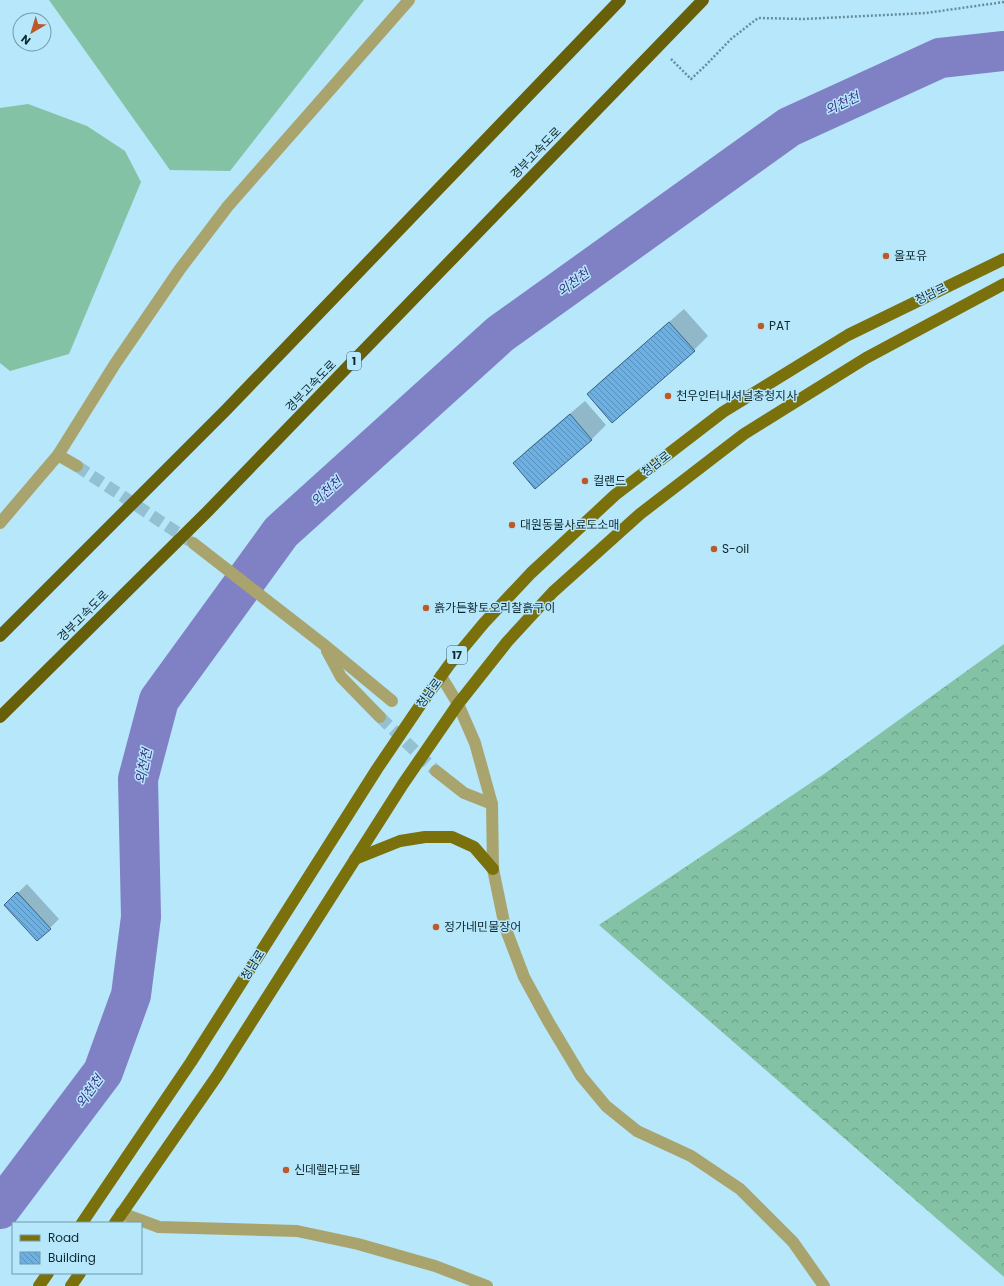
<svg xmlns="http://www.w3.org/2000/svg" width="1004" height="1286" font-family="Poppins,'Noto Sans KR',sans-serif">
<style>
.forest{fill:url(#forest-crowns)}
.garden{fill:#84c2a5}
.shadow{fill:#0003}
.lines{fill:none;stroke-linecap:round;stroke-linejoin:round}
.river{stroke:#8080c5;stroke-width:40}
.building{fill:url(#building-back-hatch);stroke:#3a6485}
.minor-tunnel{stroke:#94c1d2;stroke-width:12;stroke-dasharray:12 6;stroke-linecap:butt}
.path{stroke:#678d9b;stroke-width:2.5;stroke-dasharray:2 2;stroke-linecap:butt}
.minor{stroke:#a9a46e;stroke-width:12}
.major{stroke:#7b710c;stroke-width:12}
.highway{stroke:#675f09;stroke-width:12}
.poi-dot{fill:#bd5829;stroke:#b6e7fa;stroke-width:1.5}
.labels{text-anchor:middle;stroke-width:3;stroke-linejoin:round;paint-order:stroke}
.shield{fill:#b6e7fa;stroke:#40616d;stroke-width:1}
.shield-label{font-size:11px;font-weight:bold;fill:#0e2830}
.street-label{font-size:12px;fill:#0e2830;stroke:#b6e7fa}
.poi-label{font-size:12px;fill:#0e2830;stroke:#b6e7fa;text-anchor:start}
.water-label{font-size:13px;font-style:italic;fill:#3c3385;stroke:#b6e7fa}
</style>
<defs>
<pattern id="forest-crowns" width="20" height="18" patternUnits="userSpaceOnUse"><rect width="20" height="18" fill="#84c2a5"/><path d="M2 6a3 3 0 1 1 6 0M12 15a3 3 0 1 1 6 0" fill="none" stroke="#6a9e87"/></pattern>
<pattern id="building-back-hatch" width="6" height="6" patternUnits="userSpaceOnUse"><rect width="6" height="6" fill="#6cb0e4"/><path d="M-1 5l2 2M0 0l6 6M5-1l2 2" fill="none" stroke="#578fb9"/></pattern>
</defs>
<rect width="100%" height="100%" fill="#b6e7fa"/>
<path class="forest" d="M1004,644V1277L599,925L824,774Z"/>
<g class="garden">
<path d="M49,0H364L230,171L170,170Z"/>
<path d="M28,104L87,126L125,151L141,182L69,354L10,371L0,363V108Z"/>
</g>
<g class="shadow">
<path d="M684,309L708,336L694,350L588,394L602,380Z"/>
<path d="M585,401L606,425L592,439L535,487L514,463L528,449Z"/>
<path d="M27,884L59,919L50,928L5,905Z"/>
</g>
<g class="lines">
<path class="river" d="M0,1209L103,1072L131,995L141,917L138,779L159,700L281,532L500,334L789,127L940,58L1004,51"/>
</g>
<g class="building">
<path d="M669,322L695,351L612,423L587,394Z"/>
<path d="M570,414L592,440L535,489L513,463Z"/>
<path d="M17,892L51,929L37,941L4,905Z"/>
</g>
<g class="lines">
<g class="minor-tunnel">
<path d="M77,466L190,541"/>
<path d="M380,717L436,771"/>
</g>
<path class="path" d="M671,59L691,79L705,66L731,39L758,18L804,19L926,13L1004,2"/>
<g class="minor">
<path d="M58,455L77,466"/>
<path d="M0,523L58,455L115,364L180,269L228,206L409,0"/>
<path d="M193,543L323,644L392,701"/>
<path d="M327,651L341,677L380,717"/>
<path d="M441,676L458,704L475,743L492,804L493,869L505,927L524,977L548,1021L581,1076L606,1106L637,1131L691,1156L740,1189L793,1242L824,1286"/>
<path d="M436,771L464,793L492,804"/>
<path d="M121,1213L159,1227L297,1231L358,1244L435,1266L487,1286"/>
</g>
<g class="major">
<path d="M355,859L400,841L425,837H452L474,847L493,869"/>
<path d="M82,1223L191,1062L377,769L421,704L449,665L484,623L531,573L615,495L723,412L848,335L1004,259"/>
<path d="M115,1223L217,1076L403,784L458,704L507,642L553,592L640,514L744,434L866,358L1004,284"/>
<path d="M39,1286L48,1273"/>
<path d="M71,1286L80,1273"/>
</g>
<g class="highway">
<path d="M0,636L226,410L620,0"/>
<path d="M0,717L207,512L703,0"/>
</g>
</g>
<g class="poi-dot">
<circle cx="886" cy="256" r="4"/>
<circle cx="761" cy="326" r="4"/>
<circle cx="668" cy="396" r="4"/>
<circle cx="585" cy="481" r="4"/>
<circle cx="512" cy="525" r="4"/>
<circle cx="714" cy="549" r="4"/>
<circle cx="426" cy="608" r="4"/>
<circle cx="436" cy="927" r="4"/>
<circle cx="286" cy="1170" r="4"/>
</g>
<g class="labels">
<g class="shield">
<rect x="347" y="352" width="14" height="18" rx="3"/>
<rect x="447" y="646" width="20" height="18" rx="3"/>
</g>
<g class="shield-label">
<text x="354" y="365">1</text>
<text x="457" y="659">17</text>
</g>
<g class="street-label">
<text transform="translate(536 153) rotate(-46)" y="4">경부고속도로</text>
<text transform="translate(931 294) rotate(-26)" y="4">청남로</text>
<text transform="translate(311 386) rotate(-46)" y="4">경부고속도로</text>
<text transform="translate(656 464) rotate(-38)" y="4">청남로</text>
<text transform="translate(83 616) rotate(-45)" y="4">경부고속도로</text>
<text transform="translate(429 693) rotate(-54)" y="4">청남로</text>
<text transform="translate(253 965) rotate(-58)" y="4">청남로</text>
</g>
<g class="poi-label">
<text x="894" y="260">올포유</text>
<text x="769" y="330">PAT</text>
<text x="676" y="400">천우인터내셔널충청지사</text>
<text x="593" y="485">컬랜드</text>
<text x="520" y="529">대원동물사료도소매</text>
<text x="722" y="553">S-oil</text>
<text x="434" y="612">흙가든황토오리찰흙구이</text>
<text x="444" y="931">정가네민물장어</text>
<text x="294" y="1174">신데렐라모텔</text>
</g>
<g class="water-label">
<text transform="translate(842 103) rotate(-25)" y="5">외천천</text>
<text transform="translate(573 282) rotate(-36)" y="5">외천천</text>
<text transform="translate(326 491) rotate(-42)" y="5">외천천</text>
<text transform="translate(143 766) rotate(-78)" y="5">외천천</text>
<text transform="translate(89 1091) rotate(-54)" y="5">외천천</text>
</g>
</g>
<rect x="12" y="1222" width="130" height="52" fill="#b6e7fa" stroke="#739ba9"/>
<rect x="20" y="1235" width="20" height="6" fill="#7b710c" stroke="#739ba9"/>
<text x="48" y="1242" font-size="12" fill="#0e2830">Road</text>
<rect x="20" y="1252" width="20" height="12" fill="url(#building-back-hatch)" stroke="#739ba9"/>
<text x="48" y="1262" font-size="12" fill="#0e2830">Building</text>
<g transform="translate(32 32) rotate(218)"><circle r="19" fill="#b6e7fa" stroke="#739ba9"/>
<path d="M0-3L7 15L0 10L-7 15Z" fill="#bd5829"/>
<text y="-6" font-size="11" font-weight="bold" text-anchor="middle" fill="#0e2830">N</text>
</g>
</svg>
